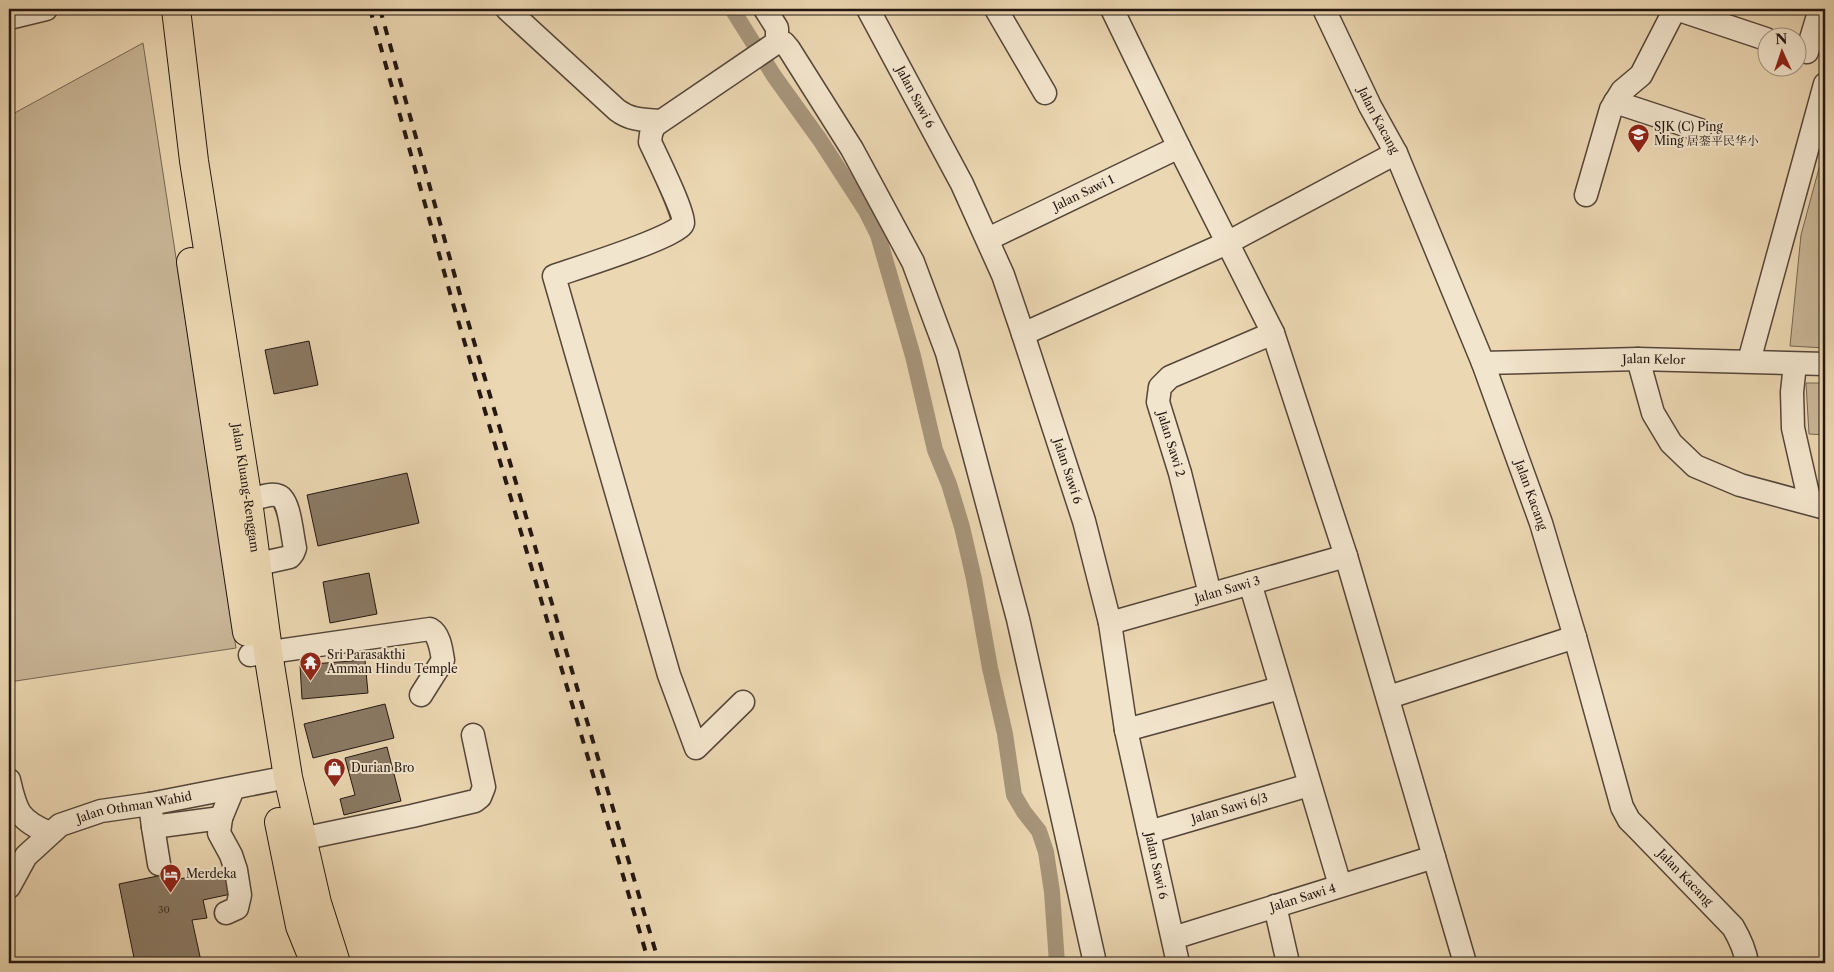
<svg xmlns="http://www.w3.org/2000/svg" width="1834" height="972" font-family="'Libre Caslon Text','Noto Serif SC',serif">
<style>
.green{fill:#c9b697;stroke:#766654}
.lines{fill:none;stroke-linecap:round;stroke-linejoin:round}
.canal{stroke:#a7957b;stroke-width:16}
.building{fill:#8b7a65;stroke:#231611}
.minor-casing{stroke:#554639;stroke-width:25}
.major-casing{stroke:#231611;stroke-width:30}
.minor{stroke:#f2e5cd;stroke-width:22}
.major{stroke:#ebd7b2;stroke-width:28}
.rail{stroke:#231611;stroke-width:4;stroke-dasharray:9 9;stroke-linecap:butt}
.labels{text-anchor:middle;stroke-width:4;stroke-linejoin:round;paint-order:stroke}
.number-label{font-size:10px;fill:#3d2f26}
.street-label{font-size:12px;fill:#231611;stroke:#f2e5cd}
.poi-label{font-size:12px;fill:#231611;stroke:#f2e5cd;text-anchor:start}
</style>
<rect width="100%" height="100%" fill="#ebd7b2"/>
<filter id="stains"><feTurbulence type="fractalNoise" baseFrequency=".004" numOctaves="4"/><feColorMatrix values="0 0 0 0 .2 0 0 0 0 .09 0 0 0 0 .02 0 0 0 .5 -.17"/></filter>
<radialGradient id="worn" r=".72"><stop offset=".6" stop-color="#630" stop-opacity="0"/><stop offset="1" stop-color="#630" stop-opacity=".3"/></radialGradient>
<g class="green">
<path d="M143,43L236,648L9,682V116Z"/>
<path d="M1825,146V348L1790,346L1801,235Z"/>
<path d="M1806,383H1825V435L1809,434Z"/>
</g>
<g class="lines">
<path class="canal" d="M732,9L774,76L820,140L866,211L878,235L913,356L935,450L949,484L962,527L974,579L990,668L1005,734L1014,795L1024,812L1039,831L1046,852L1052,892L1057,963"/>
</g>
<g class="building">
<path d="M309,341L318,385L274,394L265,350Z"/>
<path d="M407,473L419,523L318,546L307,495Z"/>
<path d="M369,573L377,614L330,623L323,582Z"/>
<path d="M365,660L368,693L302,699L300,665Z"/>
<path d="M385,704L394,738L313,758L304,724Z"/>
<path d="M387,747L401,801L344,815L340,799L355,795L345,758Z"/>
<path d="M226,870L231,894L203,900L207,918L192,920L201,961L190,963H135L119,884L177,872L179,879Z"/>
</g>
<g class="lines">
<defs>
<g id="minor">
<path d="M507,9L617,110C630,120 643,120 660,121"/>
<path d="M765,9L777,28V41"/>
<path id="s1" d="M868,9L962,184L1003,275L1023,334L1084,521L1110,623L1126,730L1178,963"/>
<path d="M996,9L1045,93"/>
<path d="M1112,9L1179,147L1273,333L1346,556L1465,963"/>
<path id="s2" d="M1324,9L1370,106L1396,153L1483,363L1541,523L1575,637L1622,807L1629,820L1638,829L1733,927C1740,939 1745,949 1747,963"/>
<path d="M1676,9L1766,39"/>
<path d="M9,18L46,9"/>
<path d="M1807,52L1820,9"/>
<path d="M1615,102L1700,130"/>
<path d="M1586,195L1611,109L1622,91L1641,75L1675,9"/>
<path id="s3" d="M988,239L1179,147"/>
<path d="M1023,334L1227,243L1396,153"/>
<path d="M1638,359L1653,413L1671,443L1695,466L1740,485L1825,508"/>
<path d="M1749,361L1825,84"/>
<path id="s4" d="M1483,363L1638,359L1825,364"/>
<path d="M1795,364L1792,392L1793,428L1810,503"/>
<path d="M240,568L290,557L293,553L295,548C292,536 290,501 279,496C270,492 256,499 248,501"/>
<path d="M1250,583L1340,885"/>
<path d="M1210,594L1180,473L1158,402L1160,387L1170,377L1273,333"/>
<path id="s5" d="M1110,623L1346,556"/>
<path d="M250,655L430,629C440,635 441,649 443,660L421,695"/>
<path d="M1389,697L1575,637"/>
<path d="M743,702L696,748L669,675L554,276C571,270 681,236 683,223C685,214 656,155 650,142L651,134L654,126L779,41L784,43L789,49L852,149L913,262L947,353L1018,619L1095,963"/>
<path d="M1126,730L1280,688"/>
<path d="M9,780C16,811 19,821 50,833"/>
<path d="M150,804L153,827L221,818L233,789"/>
<path d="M221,818L219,833L231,855L236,870L240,895L237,908L226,913"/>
<path d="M153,827L159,864"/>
<path id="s6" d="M1149,832L1309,785"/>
<path d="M301,839L412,816L475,801L480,797L484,787L473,735"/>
<path id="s7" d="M9,887L26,856L60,825L101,811L150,804L288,777"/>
<path d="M1275,906L1288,963"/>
<path id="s8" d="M1173,938L1434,857"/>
</g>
<g id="major">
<path id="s9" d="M176,9L194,161L248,501L270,665L288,777L317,903L336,963"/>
<path d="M191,262L247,632"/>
<path d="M279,822L300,926L315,963"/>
</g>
</defs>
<use href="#minor" class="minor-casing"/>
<use href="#major" class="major-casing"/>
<use href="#minor" class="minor"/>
<use href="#major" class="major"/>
<g class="rail">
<path d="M370,9L452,300L649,963"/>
<path d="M380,9L461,298L659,963"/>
</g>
</g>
<defs>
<symbol id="school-pin" viewBox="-11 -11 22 30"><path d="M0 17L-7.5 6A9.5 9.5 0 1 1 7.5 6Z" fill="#8f2418" stroke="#f2e5cd"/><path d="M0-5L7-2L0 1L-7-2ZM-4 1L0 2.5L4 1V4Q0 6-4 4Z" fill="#fff"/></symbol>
<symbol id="temple-pin" viewBox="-11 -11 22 30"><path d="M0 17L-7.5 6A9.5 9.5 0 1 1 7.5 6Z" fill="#8f2418" stroke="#f2e5cd"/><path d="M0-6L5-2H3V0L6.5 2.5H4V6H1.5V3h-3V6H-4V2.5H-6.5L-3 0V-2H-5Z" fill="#fff"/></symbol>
<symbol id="shop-pin" viewBox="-11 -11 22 30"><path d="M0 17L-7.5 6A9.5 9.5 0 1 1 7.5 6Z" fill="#8f2418" stroke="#f2e5cd"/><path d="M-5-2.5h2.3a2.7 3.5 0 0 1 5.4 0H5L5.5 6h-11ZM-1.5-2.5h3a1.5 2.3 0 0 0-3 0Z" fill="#fff"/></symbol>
<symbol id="hotel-pin" viewBox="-11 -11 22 30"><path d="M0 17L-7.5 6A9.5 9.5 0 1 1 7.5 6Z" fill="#8f2418" stroke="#f2e5cd"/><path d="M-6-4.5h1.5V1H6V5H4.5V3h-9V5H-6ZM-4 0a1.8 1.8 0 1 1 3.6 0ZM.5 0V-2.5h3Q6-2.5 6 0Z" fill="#fff"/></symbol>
</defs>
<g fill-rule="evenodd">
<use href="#school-pin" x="1626" y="122" width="25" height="34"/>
<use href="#temple-pin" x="298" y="650" width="25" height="34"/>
<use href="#shop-pin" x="322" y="756" width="25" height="34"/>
<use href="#hotel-pin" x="158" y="862" width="25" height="34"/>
</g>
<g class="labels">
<g class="number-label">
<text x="164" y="913">30</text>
</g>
<g class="street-label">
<text dy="4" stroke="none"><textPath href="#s1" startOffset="100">Jalan Sawi 6</textPath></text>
<text dy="4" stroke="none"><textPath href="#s2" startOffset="124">Jalan Kacang</textPath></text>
<text dy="4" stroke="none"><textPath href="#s3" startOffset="106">Jalan Sawi 1</textPath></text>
<text dy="4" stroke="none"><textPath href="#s4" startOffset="171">Jalan Kelor</textPath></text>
<text transform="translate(1171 444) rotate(73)" y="4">Jalan Sawi 2</text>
<text dy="4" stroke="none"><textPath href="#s1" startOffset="505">Jalan Sawi 6</textPath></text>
<text dy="4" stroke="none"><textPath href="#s9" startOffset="484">Jalan Kluang-Renggam</textPath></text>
<text dy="4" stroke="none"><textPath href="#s2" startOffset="529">Jalan Kacang</textPath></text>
<text dy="4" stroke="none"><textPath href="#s5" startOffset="122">Jalan Sawi 3</textPath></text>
<text dy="4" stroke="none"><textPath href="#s7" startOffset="158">Jalan Othman Wahid</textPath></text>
<text dy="4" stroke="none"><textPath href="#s6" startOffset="84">Jalan Sawi 6/3</textPath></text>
<text dy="4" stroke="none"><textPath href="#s1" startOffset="910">Jalan Sawi 6</textPath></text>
<text dy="4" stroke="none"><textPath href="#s2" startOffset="949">Jalan Kacang</textPath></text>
<text dy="4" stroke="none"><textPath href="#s8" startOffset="136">Jalan Sawi 4</textPath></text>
</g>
<g class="poi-label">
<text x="1654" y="131">SJK (C) Ping<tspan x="1654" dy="14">Ming 居銮平民华小</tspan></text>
<text x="327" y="659">Sri Parasakthi<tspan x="327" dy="14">Amman Hindu Temple</tspan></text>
<text x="351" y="772">Durian Bro</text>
<text x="186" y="878">Merdeka</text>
</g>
</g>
<rect width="1834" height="972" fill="none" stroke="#ebd7b2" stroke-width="30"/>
<rect x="10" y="10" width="1814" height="952" fill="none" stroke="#231611" stroke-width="2.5"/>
<rect x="15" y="15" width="1804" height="942" fill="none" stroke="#231611"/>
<g transform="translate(1782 52) rotate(357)"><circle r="24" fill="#f2e5cd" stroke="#9f9282"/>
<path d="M0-4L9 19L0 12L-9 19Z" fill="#8f2418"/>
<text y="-8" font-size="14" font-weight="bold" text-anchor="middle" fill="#231611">N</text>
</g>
<rect width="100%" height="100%" filter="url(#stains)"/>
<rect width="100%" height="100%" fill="url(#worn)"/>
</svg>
